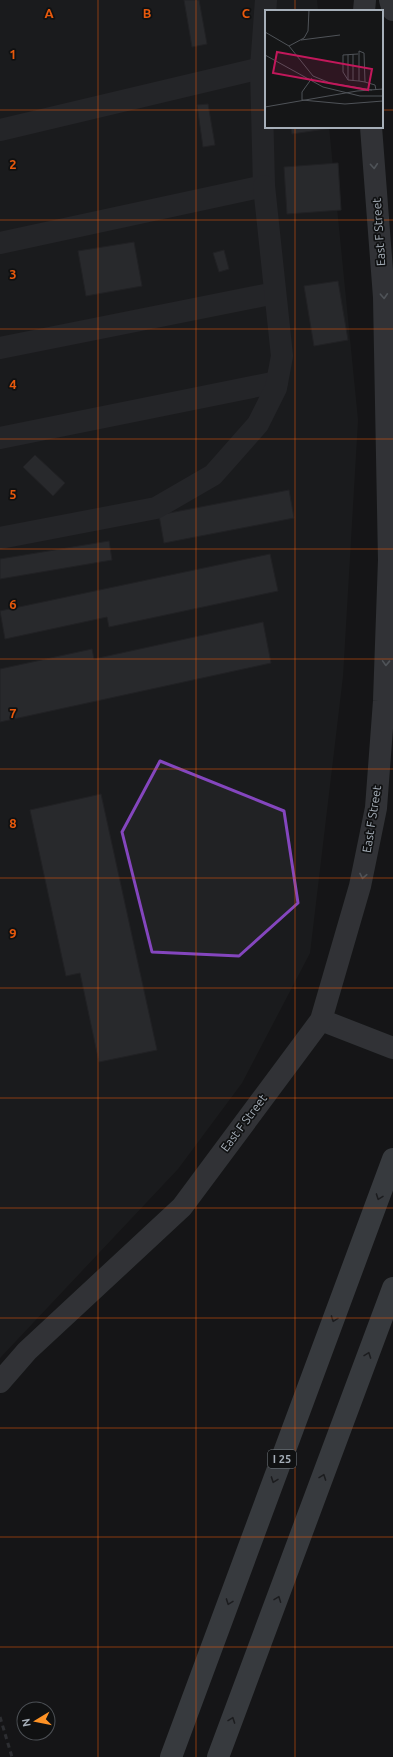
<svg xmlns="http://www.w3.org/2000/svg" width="393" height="1757" font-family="Ubuntu,sans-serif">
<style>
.built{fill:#212224}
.building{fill:#3f4145;stroke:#2f3034}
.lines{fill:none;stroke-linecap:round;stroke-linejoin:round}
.minor{stroke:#36383d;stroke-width:22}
.major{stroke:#52565c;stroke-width:22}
.highway{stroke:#61676e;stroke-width:22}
.rail{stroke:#494c52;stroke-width:3;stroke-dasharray:5 4;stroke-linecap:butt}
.oneway{stroke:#959da6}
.oneway2{stroke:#242629}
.marked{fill:none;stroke:#8446be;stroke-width:3;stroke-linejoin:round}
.grid{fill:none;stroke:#e8590c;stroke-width:1;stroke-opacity:0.55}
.labels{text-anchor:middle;stroke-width:3.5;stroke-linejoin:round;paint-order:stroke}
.shield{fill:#101112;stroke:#798087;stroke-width:1}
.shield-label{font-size:11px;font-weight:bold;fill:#a6afb9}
.street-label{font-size:12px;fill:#a6afb9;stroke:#101112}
.inset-road{fill:none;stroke:#4f5358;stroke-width:1}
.view{fill:#c2185b;fill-opacity:0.15;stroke:#c2185b;stroke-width:2}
.inset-edge{fill:none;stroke:#a6afb9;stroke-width:2}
.grid-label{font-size:13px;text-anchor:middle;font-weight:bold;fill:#e8590c;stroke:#101112;stroke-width:3.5;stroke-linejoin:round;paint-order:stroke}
</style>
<rect width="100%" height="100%" fill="#151617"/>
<path class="built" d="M0,0H317L318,11H266V127H329L358,420L343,676L310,953L242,1083L178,1169L0,1358Z"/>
<g class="building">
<path d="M184,0H199L207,44L192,47Z"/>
<path d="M208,104L215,145L203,147L197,105Z"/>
<path d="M291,127H332V128L292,134Z"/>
<path d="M338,163L341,210L287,214L284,167Z"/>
<path d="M134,242L142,286L86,296L78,251Z"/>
<path d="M224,250L229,269L219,272L213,253Z"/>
<path d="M338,281L348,340L314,346L304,286Z"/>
<path d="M35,455L65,483L53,496L23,467Z"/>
<path d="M289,490L294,518L164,543L159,515Z"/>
<path d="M109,541L112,560L0,579V559Z"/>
<path d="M270,554L278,591L109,627L107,617L5,639L0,611Z"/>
<path d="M263,622L271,663L0,722V669L92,649L94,659Z"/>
<path d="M101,794L157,1050L99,1062L80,973L66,976L30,810Z"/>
</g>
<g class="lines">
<g class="minor">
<path d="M0,130L261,68"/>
<path d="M0,243L264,186L261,68L266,0"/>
<path d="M0,348L275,293"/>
<path d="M0,438L277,382"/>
<path d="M0,538L156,508L213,475L258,424L276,388L282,356L264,186"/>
</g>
<g class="major">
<path d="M390,0L393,10"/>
<path d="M364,11L365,0"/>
<path d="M321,1020L393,1048"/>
<path d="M0,1382L27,1351L182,1207L321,1020L360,886L376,808L384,701L389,560L384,297L371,127"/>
</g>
<g class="highway">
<path d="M171,1757L393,1159"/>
<path d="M218,1757L393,1288"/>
</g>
<path class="rail" d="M0,1717L12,1757"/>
</g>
<defs><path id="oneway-chevron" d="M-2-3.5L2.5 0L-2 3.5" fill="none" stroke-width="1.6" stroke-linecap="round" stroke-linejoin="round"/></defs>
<g class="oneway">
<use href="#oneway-chevron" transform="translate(374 166) rotate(86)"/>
<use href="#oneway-chevron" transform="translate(384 296) rotate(87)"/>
<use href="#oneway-chevron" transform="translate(386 663) rotate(92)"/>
<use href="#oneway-chevron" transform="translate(363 876) rotate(101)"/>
</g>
<g class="oneway2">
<use href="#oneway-chevron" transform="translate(379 1197) rotate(110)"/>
<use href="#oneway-chevron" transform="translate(334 1319) rotate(110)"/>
<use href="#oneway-chevron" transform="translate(368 1355) rotate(-70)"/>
<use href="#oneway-chevron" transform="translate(323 1477) rotate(-70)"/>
<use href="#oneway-chevron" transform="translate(274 1480) rotate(110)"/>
<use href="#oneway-chevron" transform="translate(278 1599) rotate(-69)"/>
<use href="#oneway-chevron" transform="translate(229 1602) rotate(110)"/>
<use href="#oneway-chevron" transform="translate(232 1720) rotate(-70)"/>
</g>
<path d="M0 0H393V1757H0ZM160,761L284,811L298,903L239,956L152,952L122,832Z" fill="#151617" fill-opacity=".55" fill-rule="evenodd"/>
<path class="marked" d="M160,761L284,811L298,903L239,956L152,952L122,832Z"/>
<path class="grid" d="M98,0V1757M196,0V1757M295,0V11M0,110H266M382,110H393M295,127V1757M0,220H393M0,329H393M0,439H393M0,549H393M0,659H393M0,769H393M0,878H393M0,988H393M0,1098H393M0,1208H393M0,1318H393M0,1428H393M0,1537H393M0,1647H393"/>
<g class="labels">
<rect class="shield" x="268" y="1450" width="28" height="18" rx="3"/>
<g class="shield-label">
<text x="282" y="1463">I 25</text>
</g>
<g class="street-label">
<text transform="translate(379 232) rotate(-94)" y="4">East F Street</text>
<text transform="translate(372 819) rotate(-81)" y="4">East F Street</text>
<text transform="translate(244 1123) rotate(-53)" y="4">East F Street</text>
</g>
</g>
<g transform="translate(265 10)">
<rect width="118" height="118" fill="#151617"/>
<path class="inset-road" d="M0,22L24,36L48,66L65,73L107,80M36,30L75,25M24,36L39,28L43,21L44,0M88,44V71M93,44L78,45V62L83,70L94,71M0,45L58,77L95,86H118M83,45V70M100,72L94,71V41L99,43L100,72L110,75L111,80M37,90V82L47,68M37,90L80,94L118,91M0,97L92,81L118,79"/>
<path class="view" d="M12,42L107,59L103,80L8,63Z"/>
<rect width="118" height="118" class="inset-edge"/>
</g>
<g class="grid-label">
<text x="49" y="18">A</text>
<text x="147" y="18">B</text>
<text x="246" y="18">C</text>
<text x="13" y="59">1</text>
<text x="13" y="169">2</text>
<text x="13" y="279">3</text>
<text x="13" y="389">4</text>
<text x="13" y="499">5</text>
<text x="13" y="609">6</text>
<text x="13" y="718">7</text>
<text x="13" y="828">8</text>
<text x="13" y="938">9</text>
</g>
<g transform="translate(36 1721) rotate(260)"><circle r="19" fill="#101112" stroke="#4c5055"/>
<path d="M0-3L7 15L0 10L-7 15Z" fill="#ff9326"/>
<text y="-6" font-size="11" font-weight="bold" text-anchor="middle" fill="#a6afb9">N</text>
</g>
</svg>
